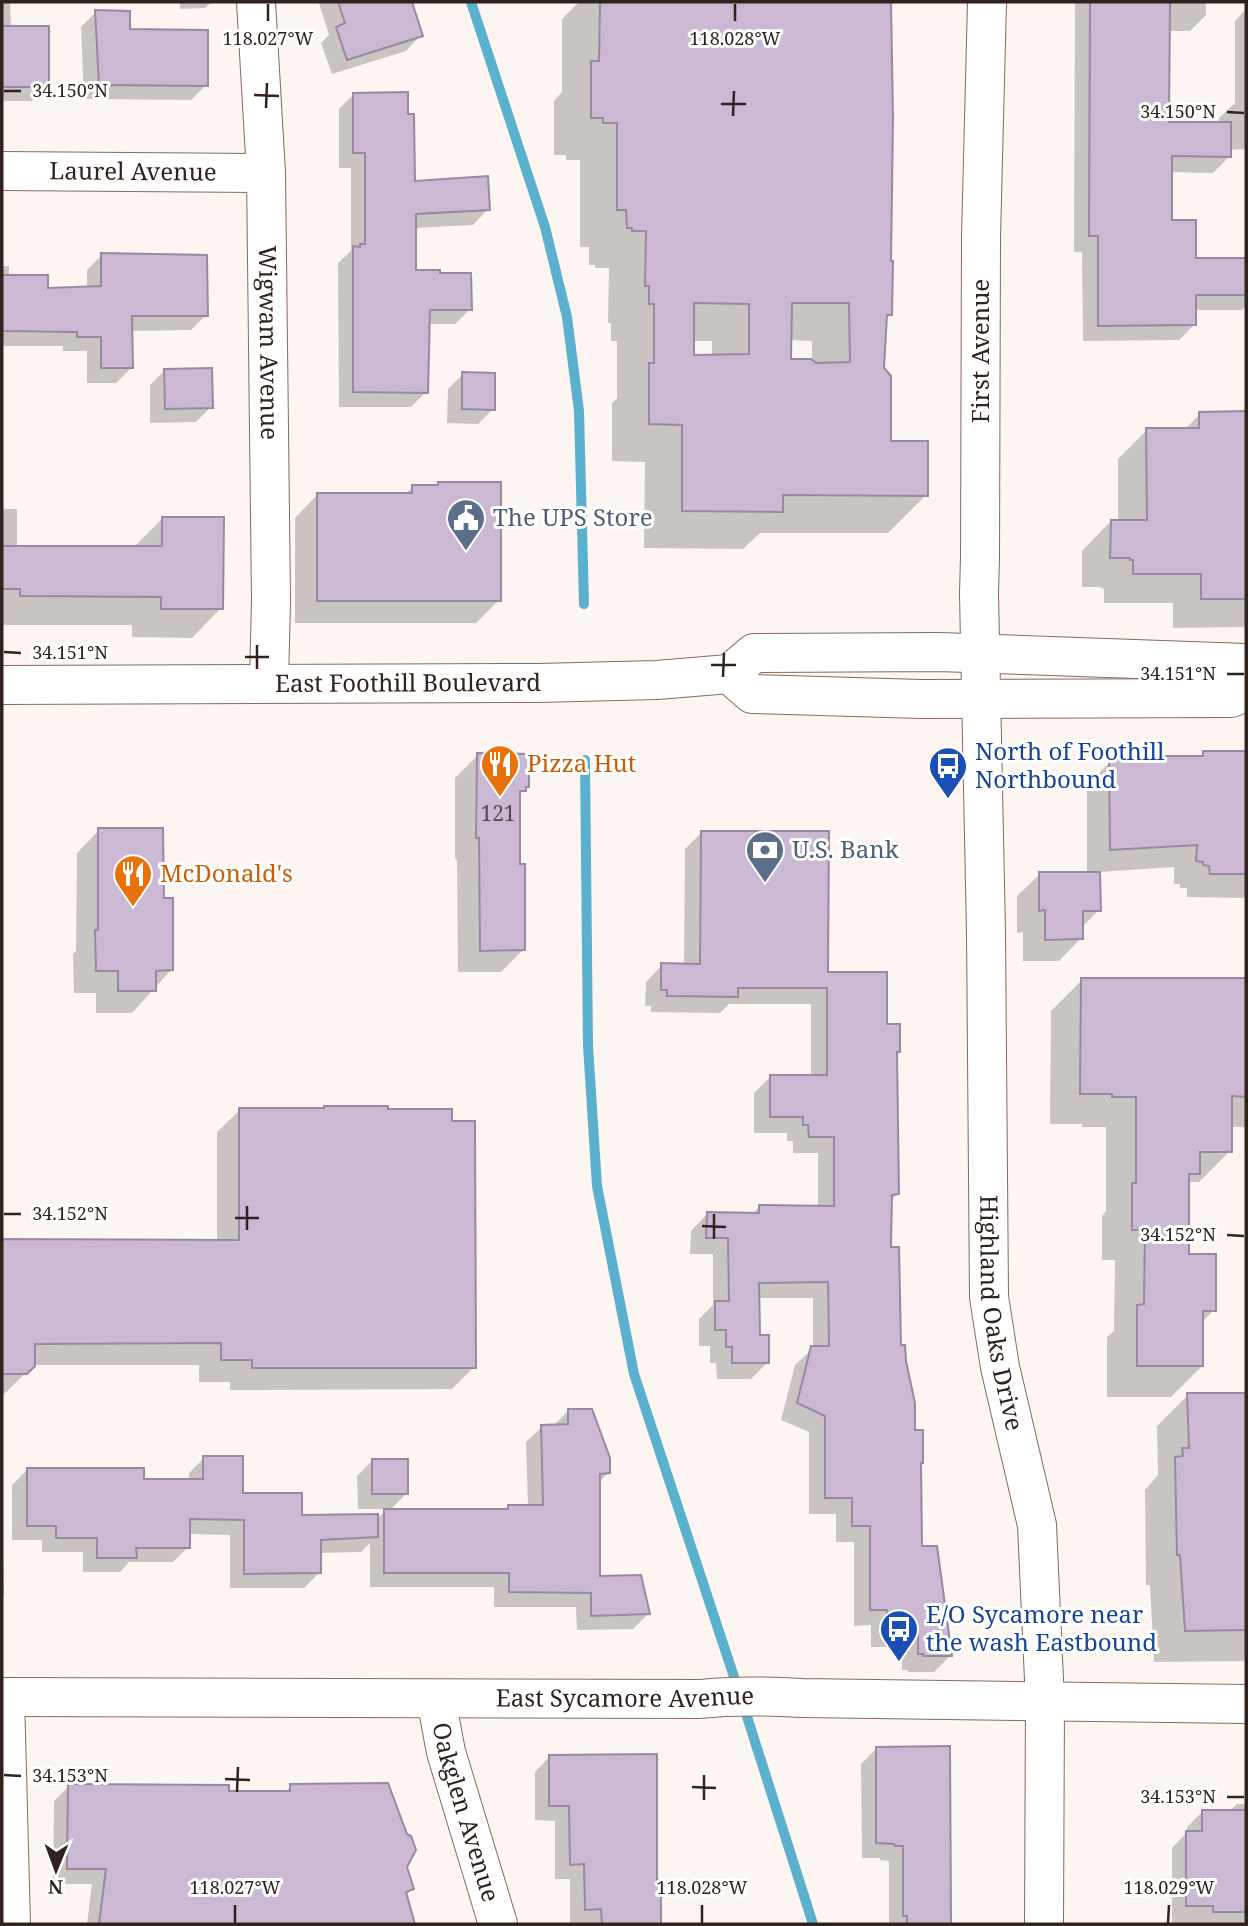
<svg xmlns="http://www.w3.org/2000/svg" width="1248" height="1926" font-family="'Noto Serif',serif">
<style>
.shadow{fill:#0003;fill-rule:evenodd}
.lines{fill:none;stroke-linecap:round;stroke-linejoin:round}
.stream{stroke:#5bb0cd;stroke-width:10}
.building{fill:#cbb9d4;stroke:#9988a2;stroke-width:2;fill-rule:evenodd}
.minor-casing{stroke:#876a5d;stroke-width:40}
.major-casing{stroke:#876a5d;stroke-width:40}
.minor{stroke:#fff;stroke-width:38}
.major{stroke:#fff;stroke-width:38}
.ticks{fill:none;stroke:#30231e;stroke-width:2.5}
.labels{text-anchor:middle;stroke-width:6;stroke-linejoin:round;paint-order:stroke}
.number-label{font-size:21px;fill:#57484c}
.street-label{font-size:24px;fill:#30231e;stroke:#fff}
.service-label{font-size:24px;fill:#4e5e75;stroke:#fff;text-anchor:start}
.transit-label{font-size:24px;fill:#164399;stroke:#fff;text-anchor:start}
.food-label{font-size:24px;fill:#c56008;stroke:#fff;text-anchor:start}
.ticks-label{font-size:18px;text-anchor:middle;fill:#30231e;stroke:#fff;stroke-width:6;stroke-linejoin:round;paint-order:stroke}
</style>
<rect width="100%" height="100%" fill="#fcf5f2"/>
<g class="shadow">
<path d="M2,2H10L11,28L48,86L32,101H2Z"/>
<path d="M180,2H212L205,8L180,9Z"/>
<path d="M320,2H410L421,35L406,51L332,74L321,43L329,35L319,3Z"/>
<path d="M579,2H889L890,315L885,320L883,368L889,442L926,495L888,533H760L743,549L644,548L645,462L612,461V403L617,398V341H611V323H608L609,268H595V265H589V247H580V160H566V155H554V101L562,92V19ZM790,340L812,341V361L790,360ZM692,341H712V357H692Z"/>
<path d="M1075,2H1206V15L1190,31H1168V124H1219V118L1235,103V21L1246,9V149L1229,150V157L1213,173L1170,172V222L1194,260H1246V306L1242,310H1195V324L1179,340L1083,341L1082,252H1074Z"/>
<path d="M96,12L206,85L191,100L84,99L81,27Z"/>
<path d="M354,94L413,183L488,209L473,225L415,228V272L470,309L455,324H428L426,392L411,407H339L338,263L351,251V168H339V109Z"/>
<path d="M102,255L206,315L191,330L131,331V368L116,383H87V351H63V346H3V405L2,406V266H9V277L46,290L87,289V270Z"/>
<path d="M165,370L211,407L196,422L150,423V385Z"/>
<path d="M463,374L493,409L478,424L447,423L448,389Z"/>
<path d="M1246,413V627L1173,628V603H1104V589L1101,588V587H1082V551L1111,521H1118V459L1147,430H1184L1200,414Z"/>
<path d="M439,484L499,600L476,623H295V518L317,495H404L413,487H436Z"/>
<path d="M2,509H17V548H133L163,518L221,608L192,638L132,637V625H2Z"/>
<path d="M1204,753H1246V897L1245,898L1187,897V888H1180V884H1174V867L1099,872V910L1081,928V938L1059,961H1023V932L1017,933V896L1040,874H1087V785L1110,762H1152L1156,758H1200Z"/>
<path d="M478,755L527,786L518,797V866L524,949L501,972H458L457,860L455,859V778Z"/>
<path d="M99,830L162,900L171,970L132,1013H96V993H74L73,954L76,951L77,853Z"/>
<path d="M701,833L827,974L885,1026L898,1051L896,1054L897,1194L890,1201L889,1249L899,1347L919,1464L920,1548L950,1656L934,1672H908V1670H902V1647H871V1625L854,1626V1542H836V1514H809V1432L781,1420L795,1365L813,1348V1298H758V1336L768,1362L751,1379H717L716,1363H710V1346H699V1319L713,1305V1254H690L691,1231L707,1214H752L760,1206L818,1207V1153H793V1141H787V1133H754V1093L771,1076L811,1077V1004H729L720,1013L651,1012V1006H645L646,982L662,965H684L685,849Z"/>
<path d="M1082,980H1246V1127H1230V1151L1199,1182H1189L1187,1185V1256L1214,1310L1202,1322V1366L1171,1397H1107V1337L1114,1331L1115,1260H1102V1216L1106,1211V1127H1082V1124H1050L1051,1011Z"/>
<path d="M240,1110L474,1367L452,1389L230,1390V1382H199V1365H34L2,1396V1240L217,1242V1132Z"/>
<path d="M1246,1394V1439L1245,1441L1246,1661L1154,1662L1150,1585H1146L1145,1490L1158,1475L1157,1426L1188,1395Z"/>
<path d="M568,1411L608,1473L598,1483V1577L648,1614L633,1629L577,1630L576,1607H494V1587H370V1543L361,1552L319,1553V1573L304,1588H230V1535L188,1534V1547L173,1562H129L120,1572H83V1552H42V1540H12V1485L27,1470L142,1481H189V1473L204,1458L242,1495L300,1516L376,1520L387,1509H358L357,1476L372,1461L406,1494L389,1511H504L508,1506L528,1507L526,1442L542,1427L553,1426Z"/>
<path d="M2,1511L4,1595L2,1597Z"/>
<path d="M948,1748L949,1924H889V1861L880,1860V1858H862L861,1764L876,1749Z"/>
<path d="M550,1756L656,1881H660L659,1924H570V1879H555V1821L535,1820V1772Z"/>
<path d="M69,1786L228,1792L284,1793L291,1786L405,1867L412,1889L405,1896L413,1924H298L294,1908H229L227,1924H87L92,1884H53L54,1801Z"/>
<path d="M1237,1804H1246V1924H1172V1848L1187,1832V1827L1202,1812H1229Z"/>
</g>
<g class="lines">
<g class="stream">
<path d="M471,2L545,227L567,317L579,411L584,604"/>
<path d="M585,760L588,1046L597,1186L634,1374L738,1689"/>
<path d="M743,1704L813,1924"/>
</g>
</g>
<g class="building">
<path d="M338,2H412L423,36L347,60L336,27L345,23Z"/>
<path d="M600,2H891L893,118L891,261H893L892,315H887L884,368L891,376V441H928V496L783,495V512L682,511V425L649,424V363H654V304H649V286H645L646,231H632V228H627L626,210H617V123H603V118H591V61H599ZM694,303L749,304V354L694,355ZM792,303H849L850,362L816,363L811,359H791Z"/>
<path d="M1090,2H1170L1169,122H1231V157L1172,156V220H1196V258H1246V295H1196V325L1098,326V236H1089Z"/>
<path d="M95,10L130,11V29L208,30V86L99,85Z"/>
<rect x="2" y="26" width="47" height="61"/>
<path d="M408,92V114H414L415,181L488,176L490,210L416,214V270H440V273H471L472,310H430L428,393L353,392V246L360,247V244H365V153H353V93Z"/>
<path d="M101,253L207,255L208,316H132L133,368H101V337H77V332L2,331V275H48V288L101,286Z"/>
<path d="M212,368L213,408L165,409L164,369Z"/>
<path d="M462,372L495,373V410L462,409Z"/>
<path d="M1246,411V599H1201V574H1133V560H1130V558H1110L1111,520H1147L1146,428H1199V412Z"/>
<path d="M438,482H501V601H317V493H412V485H438Z"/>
<path d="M162,517H224L223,609H161V597L20,596V589H2V546H162Z"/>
<path d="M1203,751H1246V874H1210L1209,866L1203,865V862L1196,861L1197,845L1110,850L1109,760H1156V756H1203Z"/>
<path d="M477,753L529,754V787H526V791H520V864H525V950L480,951L479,838H476Z"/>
<path d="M98,828H163L164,898H173V970L156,971V991H118V971H96L95,930H98Z"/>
<path d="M701,831H829L828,972H887V1024H900V1052H897L899,1194L892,1195L891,1247H899L901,1345H905L906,1361L915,1403V1430H923V1463H921L922,1546H937L952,1656H923V1654H918V1631H887V1610H870V1526H852V1498H825V1416L797,1403L811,1346H829L828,1282L759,1283L760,1335H769V1363H732V1347H726V1330H715V1301H729L728,1238H706L707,1212L759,1213V1205L834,1206V1137H809L808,1125H803V1117H770V1075H827V988H738V997L667,996V990H661V963L700,964Z"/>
<path d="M1039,872H1100L1101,911H1083V939L1045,940V910L1039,911Z"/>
<path d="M1081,978H1246V1097L1232,1096V1152H1200V1174H1189V1254H1216V1311H1203V1366H1137V1305L1144,1304L1145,1230H1132V1183H1136V1097H1112V1094H1080Z"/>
<path d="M324,1106H388V1109H452V1121H475L476,1368H252V1360H221V1343L35,1344V1366L27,1374H2V1239L239,1240V1108H324Z"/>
<path d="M1187,1393H1246V1630L1185,1631L1180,1555H1177L1175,1457L1183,1456L1182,1448H1189Z"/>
<path d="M568,1409H592L610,1458V1473L600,1474V1576L641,1575L650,1614L591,1616V1593L509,1592V1573H384V1509H508V1505H543L541,1425L568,1424Z"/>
<path d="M203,1456H243V1493H302V1515L378,1514V1537L321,1540V1573L244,1574V1520L190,1519V1548H136L137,1558H97V1538H56V1526H27V1468H144V1479H203Z"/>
<rect x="372" y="1459" width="36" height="35"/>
<path d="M950,1746L951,1924H907V1916H903V1846H895L894,1844L876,1843V1747Z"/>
<path d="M657,1754V1880H661V1924H602L601,1909L585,1910L584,1864L570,1865L569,1806H549V1755Z"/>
<path d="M388,1783L407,1834L411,1836L416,1850L407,1867L414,1889L406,1892L415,1924H99L106,1869H67L68,1784L229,1785V1791H290V1784Z"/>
<path d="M1202,1810H1246V1912H1213V1906H1186V1831H1202Z"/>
</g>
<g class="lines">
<defs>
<g id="minor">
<path id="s1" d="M256,2L266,173L271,601L269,683"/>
<path id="s2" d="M987,2L981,237L980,557L979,594L986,933L989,1297L1000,1367L1037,1525L1045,1702L1044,1924"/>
<path id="s3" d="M2,171L266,173"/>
<path id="s4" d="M2,1697L700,1699C734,1695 768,1696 802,1698L1246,1704"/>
<path d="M5,1697L11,1924"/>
<path id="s5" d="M436,1699L446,1752L498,1924"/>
</g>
<g id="major">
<path d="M729,674L752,694L921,699L1231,698L1246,692"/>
<path id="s6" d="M2,685L538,683L657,680L729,674L754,653L938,652L1246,663"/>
</g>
</defs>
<use href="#minor" class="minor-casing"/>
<use href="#major" class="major-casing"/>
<use href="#minor" class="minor"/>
<use href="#major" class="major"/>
</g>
<path class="ticks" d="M268,21V4M735,21V4M4,91H21M254,95L279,96M721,104H746M266,108L267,83M1227,112L1244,113M733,116L734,91M4,652L21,653M245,657H269M711,665H736M257,669V645M1227,674H1244M723,677L724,653M4,1214H21M235,1218H259M702,1226L726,1227M247,1230V1206M1227,1235L1244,1236M714,1239V1214M4,1775L21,1776M225,1779L250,1780M692,1787L716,1788M237,1792L238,1767M1227,1797H1244M704,1800V1775M235,1923V1905M702,1923V1905M1168,1923L1169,1905"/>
<defs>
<symbol id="civic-pin" viewBox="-11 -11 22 30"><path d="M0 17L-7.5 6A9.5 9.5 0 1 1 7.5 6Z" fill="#5c6f8a" stroke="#fff"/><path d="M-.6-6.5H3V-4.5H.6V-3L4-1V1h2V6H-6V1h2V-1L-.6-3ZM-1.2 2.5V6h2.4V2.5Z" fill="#fff"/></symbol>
<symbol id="restaurant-pin" viewBox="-11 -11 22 30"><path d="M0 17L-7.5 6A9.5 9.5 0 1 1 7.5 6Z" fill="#e8710a" stroke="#fff"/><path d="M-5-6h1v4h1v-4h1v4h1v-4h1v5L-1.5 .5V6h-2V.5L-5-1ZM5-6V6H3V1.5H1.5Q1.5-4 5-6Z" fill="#fff"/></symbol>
<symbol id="bus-pin" viewBox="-11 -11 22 30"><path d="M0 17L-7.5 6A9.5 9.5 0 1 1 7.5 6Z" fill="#1a4fb4" stroke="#fff"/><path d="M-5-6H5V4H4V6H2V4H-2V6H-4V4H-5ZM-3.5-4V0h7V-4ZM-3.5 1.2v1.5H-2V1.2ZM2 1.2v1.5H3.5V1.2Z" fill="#fff"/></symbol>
<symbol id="bank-pin" viewBox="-11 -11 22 30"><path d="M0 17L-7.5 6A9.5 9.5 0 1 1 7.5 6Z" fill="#5c6f8a" stroke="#fff"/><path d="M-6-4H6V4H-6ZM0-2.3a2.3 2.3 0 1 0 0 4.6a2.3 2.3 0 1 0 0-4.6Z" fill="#fff"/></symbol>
</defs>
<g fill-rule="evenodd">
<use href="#civic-pin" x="444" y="496" width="44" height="60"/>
<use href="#restaurant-pin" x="478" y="742" width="44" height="60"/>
<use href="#bus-pin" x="926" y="744" width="44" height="60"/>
<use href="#bank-pin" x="743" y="828" width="44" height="60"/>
<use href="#restaurant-pin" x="111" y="852" width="44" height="60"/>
<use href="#bus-pin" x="877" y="1607" width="44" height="60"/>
</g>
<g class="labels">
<g class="number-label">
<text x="498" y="821">121</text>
</g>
<g class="street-label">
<text dy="8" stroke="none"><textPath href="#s3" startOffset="131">Laurel Avenue</textPath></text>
<text dy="8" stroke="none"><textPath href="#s1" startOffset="341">Wigwam Avenue</textPath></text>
<text transform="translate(981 351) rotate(-90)" y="8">First Avenue</text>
<text dy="8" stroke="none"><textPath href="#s6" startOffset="406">East Foothill Boulevard</textPath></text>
<text dy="8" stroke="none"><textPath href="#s2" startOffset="1312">Highland Oaks Drive</textPath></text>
<text dy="8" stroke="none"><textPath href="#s4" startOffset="623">East Sycamore Avenue</textPath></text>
<text dy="8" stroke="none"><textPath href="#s5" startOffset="117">Oakglen Avenue</textPath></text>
</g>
<g class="service-label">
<text x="493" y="526">The UPS Store</text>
<text x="792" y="858">U.S. Bank</text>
</g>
<g class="transit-label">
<text x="975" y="760">North of Foothill<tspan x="975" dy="28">Northbound</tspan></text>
<text x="926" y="1623">E/O Sycamore near<tspan x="926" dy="28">the wash Eastbound</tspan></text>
</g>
<g class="food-label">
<text x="527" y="772">Pizza Hut</text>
<text x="160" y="882">McDonald's</text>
</g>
</g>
<g class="ticks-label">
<text x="268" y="45">118.027°W</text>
<text x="735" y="45">118.028°W</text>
<text x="70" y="97">34.150°N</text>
<text x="1178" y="118">34.150°N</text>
<text x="70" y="659">34.151°N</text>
<text x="1178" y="680">34.151°N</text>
<text x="70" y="1220">34.152°N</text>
<text x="1178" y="1241">34.152°N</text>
<text x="70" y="1782">34.153°N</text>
<text x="1178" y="1803">34.153°N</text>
<text x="235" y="1894">118.027°W</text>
<text x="702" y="1894">118.028°W</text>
<text x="1169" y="1894">118.029°W</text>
</g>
<rect width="1248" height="1926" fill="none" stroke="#30231e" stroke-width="7"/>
<g transform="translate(56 1870) rotate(181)" stroke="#ffffff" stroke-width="5" paint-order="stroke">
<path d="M0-5L12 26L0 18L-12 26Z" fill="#30231e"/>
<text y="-10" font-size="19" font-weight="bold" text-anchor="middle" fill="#30231e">N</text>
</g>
</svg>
